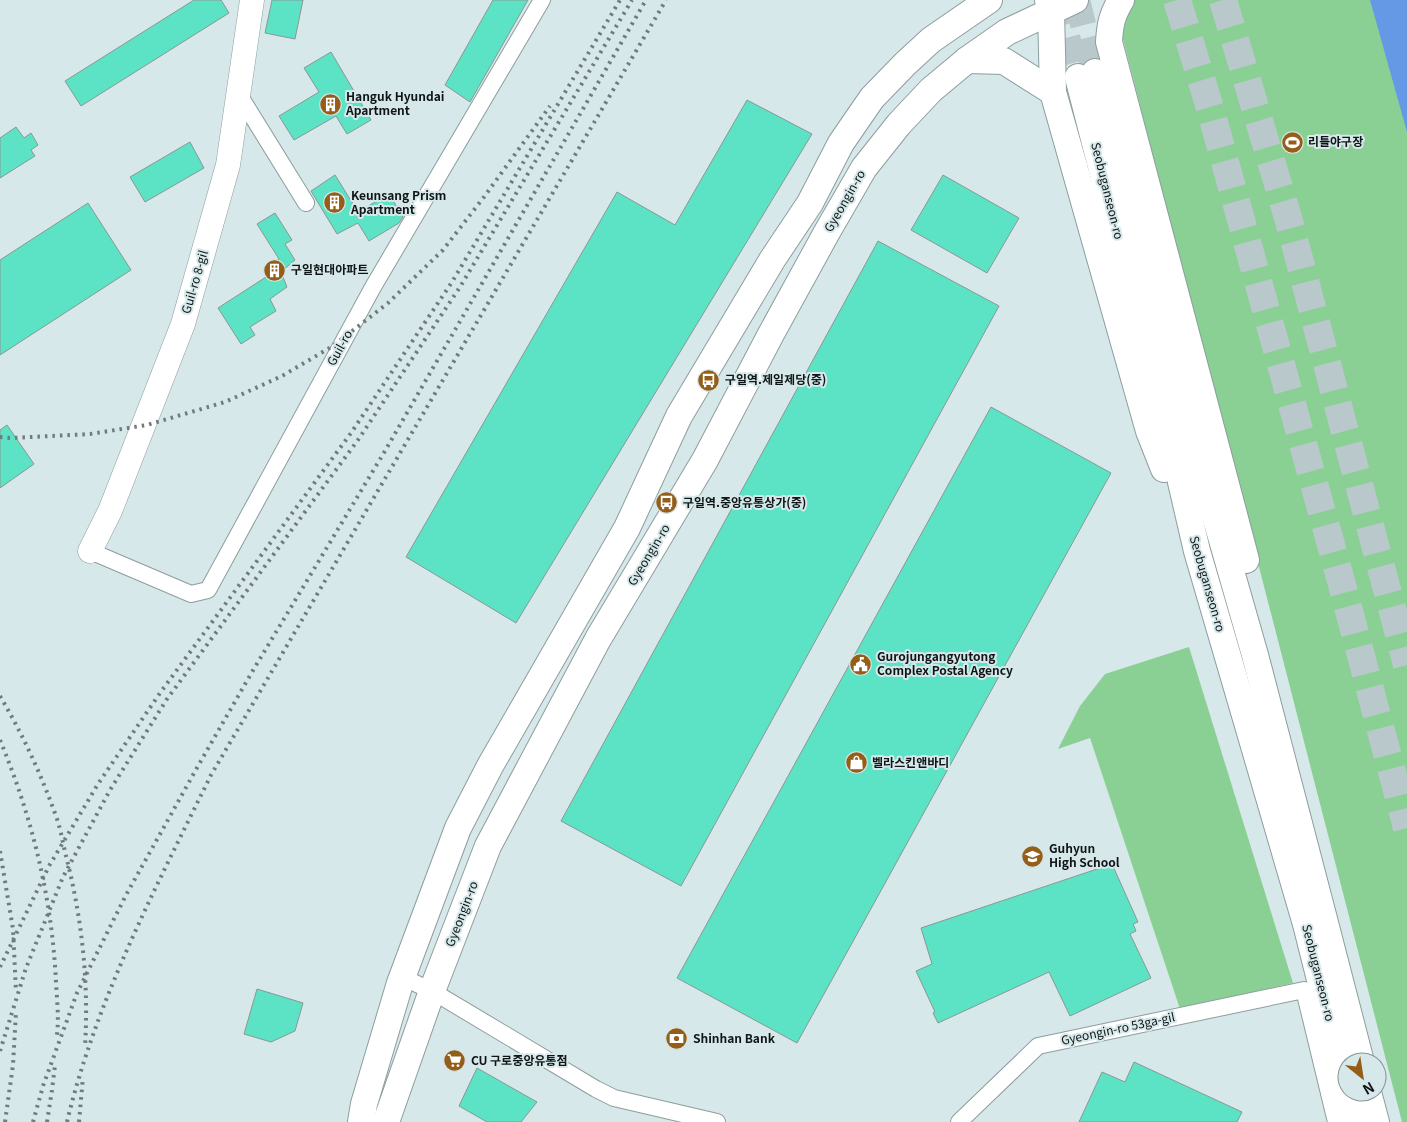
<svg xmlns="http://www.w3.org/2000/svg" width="1407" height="1122" font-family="Georgia,'Noto Sans KR',serif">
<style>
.green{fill:#8ad095}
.water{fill:#6699e5}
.building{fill:#5ce3c5;stroke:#899893}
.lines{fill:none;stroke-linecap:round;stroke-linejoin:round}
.primary-tunnel{stroke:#b9c8ca;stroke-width:26;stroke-dasharray:26 13;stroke-linecap:butt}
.highway-tunnel{stroke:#b9c8ca;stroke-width:28;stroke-dasharray:28 14;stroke-linecap:butt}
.street-casing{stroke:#8d9d9e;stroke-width:18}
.secondary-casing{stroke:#8d9d9e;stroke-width:25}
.primary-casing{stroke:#8d9d9e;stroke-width:28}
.street{stroke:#fff;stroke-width:16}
.secondary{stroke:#fff;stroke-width:24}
.primary{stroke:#fff;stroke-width:26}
.rail{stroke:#707b7d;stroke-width:4;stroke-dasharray:2.5 5;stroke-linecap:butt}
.labels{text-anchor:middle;stroke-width:4;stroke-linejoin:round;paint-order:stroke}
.poi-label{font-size:12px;font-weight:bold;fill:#0f1516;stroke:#d7e8ea;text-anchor:start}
.street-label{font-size:12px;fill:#0f1516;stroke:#d7e8ea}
</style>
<rect width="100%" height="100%" fill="#d7e8ea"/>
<g class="green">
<path d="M1111,0H1407V1122H1402L1123,39Z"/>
<path d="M1189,647L1293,983L1180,1009L1090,738L1058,749L1080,706L1105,674Z"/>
</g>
<path class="water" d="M1370,0H1407V132Z"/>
<g class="building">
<path d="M194,0H221L229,13L81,106L65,81Z"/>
<path d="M272,0H303L295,39L265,33Z"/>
<path d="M493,0H528L470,102L445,85Z"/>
<path d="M331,52L371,120L347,134L336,116L294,140L279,116L319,92L304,68Z"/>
<path d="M747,100L812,134L516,623L406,557L617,192L675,225Z"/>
<path d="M16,127L24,138L31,133L38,145L31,150L35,156L0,178V138Z"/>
<path d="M190,142L204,168L145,202L130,177Z"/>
<path d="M335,175L358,212L389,194L403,217L399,223L369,241L358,223L337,234L311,191Z"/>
<path d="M943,175L1019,218L987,273L911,230Z"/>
<path d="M88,203L131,270L0,355V260Z"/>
<path d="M275,213L292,240L285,244L295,260L281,272L287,287L270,299L276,311L250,327L255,335L241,344L218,308L269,275L264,268L279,259L257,224Z"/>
<path d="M878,241L999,306L681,886L561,821Z"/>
<path d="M991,407L1111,473L797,1043L677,978Z"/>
<path d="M7,425L34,464L0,488V430Z"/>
<path d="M1112,864L1138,922L1133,924L1136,931L1130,934L1151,978L1070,1016L1049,972L938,1023L933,1013L935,1012L916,971L932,964L921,928Z"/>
<path d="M257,989L303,1003L295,1031L271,1042L244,1034Z"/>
<path d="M1134,1062L1242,1112L1237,1122H1079L1102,1072L1125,1082Z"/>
<path d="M477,1068L537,1102L521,1122H487L459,1106Z"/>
</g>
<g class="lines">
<g class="primary-tunnel">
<path d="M1057,0L1078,77"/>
<path d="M1077,0L1095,72"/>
</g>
<g class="highway-tunnel">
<path d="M1177,0L1210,108L1341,581L1407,828"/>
<path d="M1223,0L1289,221L1407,665"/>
</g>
<defs>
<g id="street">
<path d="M238,93L306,203"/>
<path d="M90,551L191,594L208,590L373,287L542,0"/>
<path d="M402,977L432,991L596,1089L614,1098L717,1122"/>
<path d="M959,1122L1038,1046L1304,990L1336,1122"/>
</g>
<path id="secondary" d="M90,551L110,511L183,324L228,165L252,0"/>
<g id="primary">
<path d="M1048,0L1051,11L1053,92L1149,431L1164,469"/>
<path d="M1121,0C1112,15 1110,24 1109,42L1246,560"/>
<path d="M967,60L1004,61L1053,92"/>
<path d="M1095,72L1194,442L1255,655L1324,919L1361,1062"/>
<path d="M1078,77L1168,426L1197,551L1306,924L1347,1087"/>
<path d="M1348,1092L1356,1122"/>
<path d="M1368,1092L1376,1122"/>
<path d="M361,1122L364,1104L400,983L458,828L490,766L627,528L679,416L772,260L810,203L841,143L872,98L905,64L931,40L989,0"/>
<path d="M386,1122L432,991L488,846L598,639L705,460L771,334L827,232L864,168L899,124L931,90L967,60L1007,32L1075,0"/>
</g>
</defs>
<use href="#street" class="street-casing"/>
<use href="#secondary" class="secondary-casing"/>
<use href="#primary" class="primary-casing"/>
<use href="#street" class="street"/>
<use href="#secondary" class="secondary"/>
<use href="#primary" class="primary"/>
<g class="rail">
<path d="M0,437L11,438L90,434L147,425L225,402L282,376L333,346L388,303L443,250L484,197L550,106"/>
<path d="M0,696C23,735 42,776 57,819C61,831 63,844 66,856C82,918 89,983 85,1047"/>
<path d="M0,740C32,817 52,898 56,982C57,1000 59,1017 57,1035"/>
<path d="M0,851L13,929L16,992"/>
<path d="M0,967L49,866L98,784L160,693L351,433L452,282L620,0"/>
<path d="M0,1051L26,968L63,877L110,790L167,699L358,440L460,287L632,0"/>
<path d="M5,1122L13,1065L16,1012"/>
<path d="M33,1122L43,1086L77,993L126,895L198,766L252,672L382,456L646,0"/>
<path d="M47,1122L52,1090L55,1065"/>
<path d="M67,1122C96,1000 156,887 211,775L666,0"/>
<path d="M79,1122L83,1077"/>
</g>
</g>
<defs>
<symbol id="building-disc" viewBox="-11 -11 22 22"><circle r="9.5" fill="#955e18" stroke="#d7e8ea"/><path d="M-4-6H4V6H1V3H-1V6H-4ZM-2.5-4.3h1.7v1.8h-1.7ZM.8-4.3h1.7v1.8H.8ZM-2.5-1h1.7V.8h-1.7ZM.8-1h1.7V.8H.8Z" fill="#fff"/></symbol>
<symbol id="stadium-disc" viewBox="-11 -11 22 22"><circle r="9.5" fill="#955e18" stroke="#d7e8ea"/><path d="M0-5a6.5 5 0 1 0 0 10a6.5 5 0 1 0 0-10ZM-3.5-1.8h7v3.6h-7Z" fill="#fff"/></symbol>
<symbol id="bus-disc" viewBox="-11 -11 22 22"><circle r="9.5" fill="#955e18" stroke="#d7e8ea"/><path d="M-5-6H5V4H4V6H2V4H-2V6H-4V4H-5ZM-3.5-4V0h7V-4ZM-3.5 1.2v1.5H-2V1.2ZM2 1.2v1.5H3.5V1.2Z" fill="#fff"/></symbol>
<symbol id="civic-disc" viewBox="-11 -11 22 22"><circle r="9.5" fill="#955e18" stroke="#d7e8ea"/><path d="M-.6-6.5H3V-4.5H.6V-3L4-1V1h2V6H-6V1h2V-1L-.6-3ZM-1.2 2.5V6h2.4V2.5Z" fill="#fff"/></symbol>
<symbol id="shop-disc" viewBox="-11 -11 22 22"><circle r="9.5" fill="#955e18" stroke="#d7e8ea"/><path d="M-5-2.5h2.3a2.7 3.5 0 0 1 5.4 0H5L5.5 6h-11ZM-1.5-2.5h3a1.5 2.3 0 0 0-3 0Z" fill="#fff"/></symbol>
<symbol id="school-disc" viewBox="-11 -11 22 22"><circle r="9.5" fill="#955e18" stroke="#d7e8ea"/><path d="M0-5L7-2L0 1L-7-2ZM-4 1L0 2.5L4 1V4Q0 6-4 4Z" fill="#fff"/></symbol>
<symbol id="bank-disc" viewBox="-11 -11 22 22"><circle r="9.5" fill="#955e18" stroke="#d7e8ea"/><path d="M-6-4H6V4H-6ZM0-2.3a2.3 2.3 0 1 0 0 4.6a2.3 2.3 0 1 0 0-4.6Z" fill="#fff"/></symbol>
<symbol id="supermarket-disc" viewBox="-11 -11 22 22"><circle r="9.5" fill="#955e18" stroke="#d7e8ea"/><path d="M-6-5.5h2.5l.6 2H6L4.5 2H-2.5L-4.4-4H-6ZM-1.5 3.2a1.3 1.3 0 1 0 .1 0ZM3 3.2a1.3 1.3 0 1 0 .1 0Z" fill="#fff"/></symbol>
</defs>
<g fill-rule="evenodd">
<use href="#building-disc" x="318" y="92" width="25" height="25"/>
<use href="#stadium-disc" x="1280" y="130" width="25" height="25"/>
<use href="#building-disc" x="322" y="190" width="25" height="25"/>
<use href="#building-disc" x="262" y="258" width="25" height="25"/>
<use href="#bus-disc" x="696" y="368" width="25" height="25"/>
<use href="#bus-disc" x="654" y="490" width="25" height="25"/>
<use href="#civic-disc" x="848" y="652" width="25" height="25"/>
<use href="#shop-disc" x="844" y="750" width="25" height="25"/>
<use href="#school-disc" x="1020" y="844" width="25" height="25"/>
<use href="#bank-disc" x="664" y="1026" width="25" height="25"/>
<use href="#supermarket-disc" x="442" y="1048" width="25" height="25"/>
</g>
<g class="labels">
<g class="poi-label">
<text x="346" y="101">Hanguk Hyundai<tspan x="346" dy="14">Apartment</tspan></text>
<text x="1308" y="146">리틀야구장</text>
<text x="351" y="200">Keunsang Prism<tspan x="351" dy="14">Apartment</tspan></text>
<text x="291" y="274">구일현대아파트</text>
<text x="725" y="384">구일역.제일제당(중)</text>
<text x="683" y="507">구일역.중앙유통상가(중)</text>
<text x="877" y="661">Gurojungangyutong<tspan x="877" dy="14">Complex Postal Agency</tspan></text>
<text x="872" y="767">벨라스킨앤바디</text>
<text x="1049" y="853">Guhyun<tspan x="1049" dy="14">High School</tspan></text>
<text x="693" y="1043">Shinhan Bank</text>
<text x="471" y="1065">CU 구로중앙유통점</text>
</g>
<g class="street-label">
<text transform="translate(1107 191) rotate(76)" y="4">Seobuganseon-ro</text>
<text transform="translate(845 201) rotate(-60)" y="4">Gyeongin-ro</text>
<text transform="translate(195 282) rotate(-74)" y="4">Guil-ro 8-gil</text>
<text transform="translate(340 348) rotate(-61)" y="4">Guil-ro</text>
<text transform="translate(649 555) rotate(-59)" y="4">Gyeongin-ro</text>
<text transform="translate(1207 584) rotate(74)" y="4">Seobuganseon-ro</text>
<text transform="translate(462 914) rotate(-69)" y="4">Gyeongin-ro</text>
<text transform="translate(1318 973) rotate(76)" y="4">Seobuganseon-ro</text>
<text transform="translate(1118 1029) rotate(-12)" y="4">Gyeongin-ro 53ga-gil</text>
</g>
</g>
<g transform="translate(1362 1077) rotate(150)"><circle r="24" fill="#d7e8ea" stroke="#879495"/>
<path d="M0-4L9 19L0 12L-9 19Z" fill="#955e18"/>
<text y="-8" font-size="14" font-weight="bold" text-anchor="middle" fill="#0f1516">N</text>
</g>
</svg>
